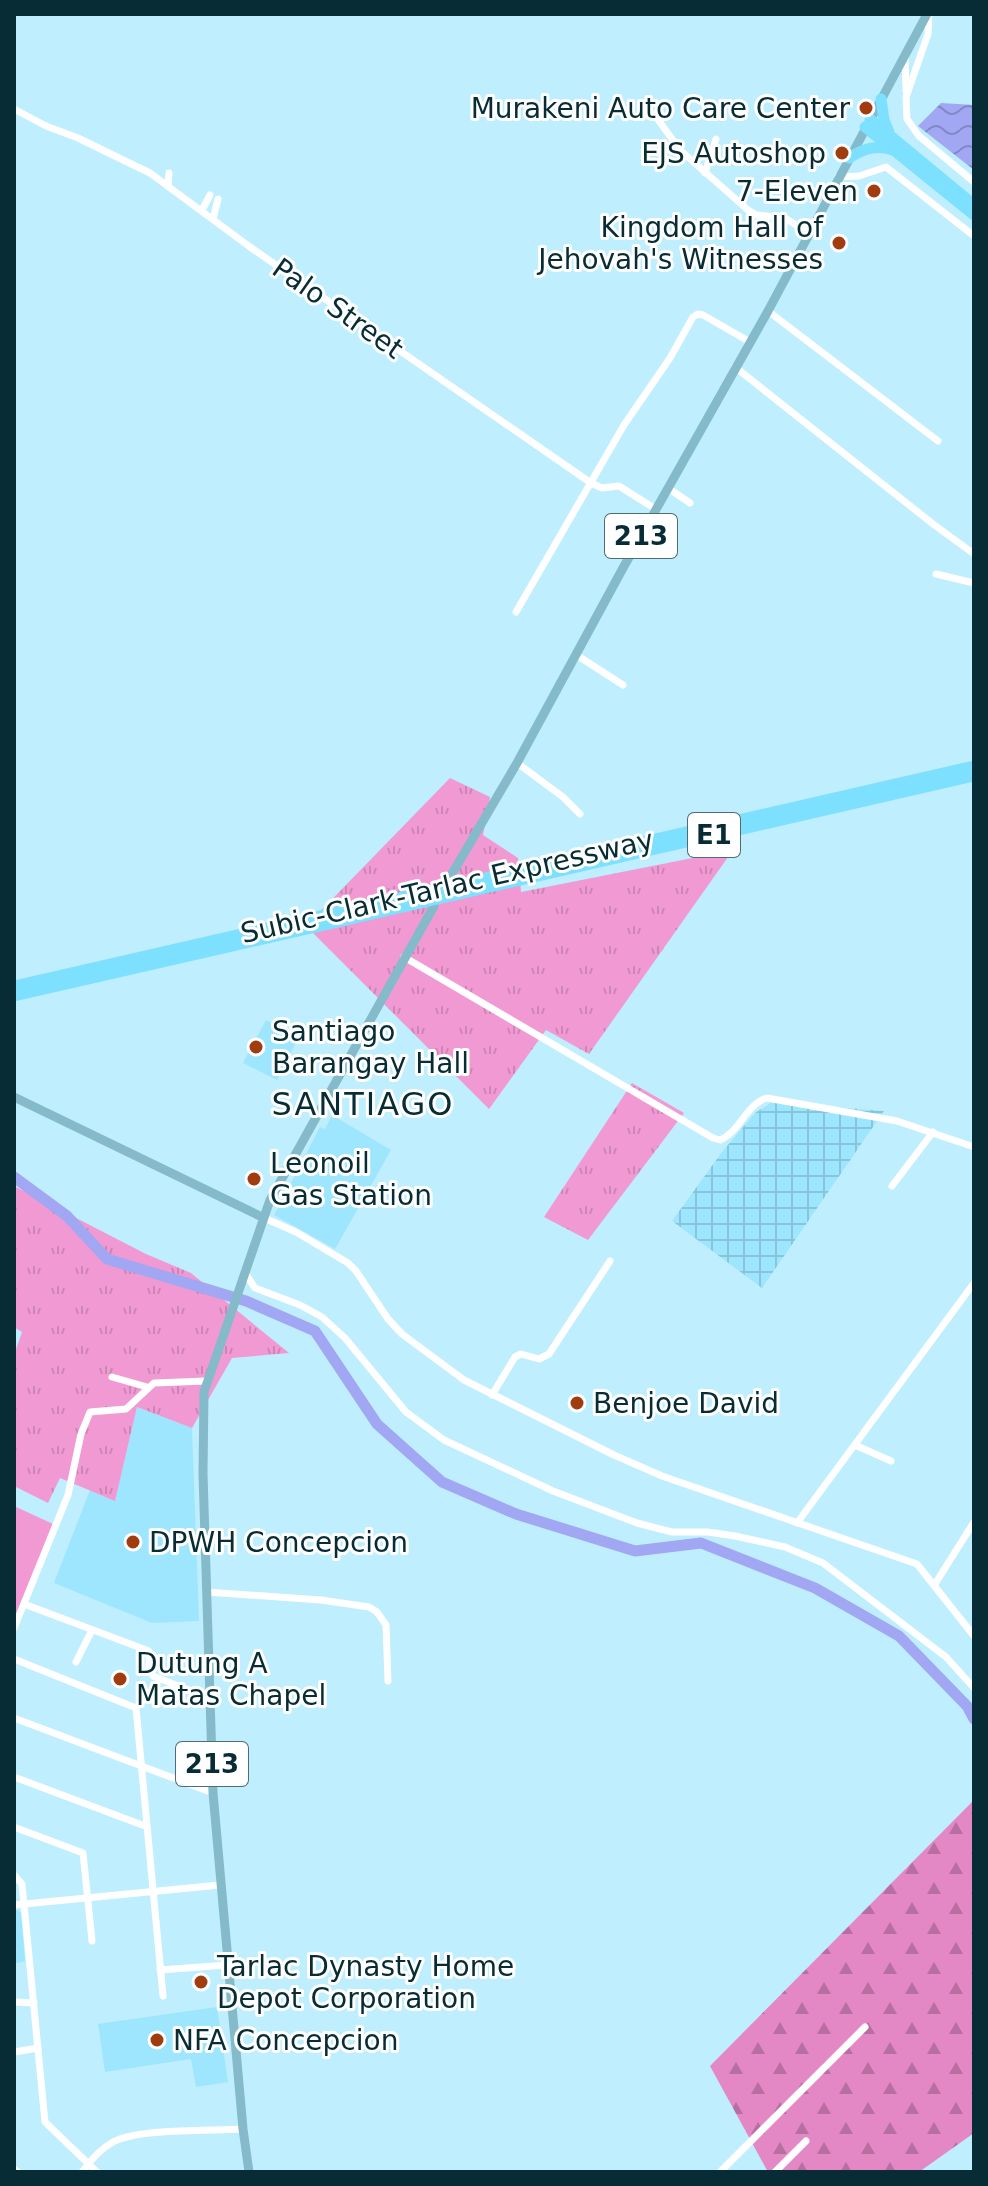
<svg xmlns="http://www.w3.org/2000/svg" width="988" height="2186" font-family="'DejaVu Sans',sans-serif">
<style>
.built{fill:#9ee6fe}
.industrial{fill:url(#industrial-grid)}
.grass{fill:url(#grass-tufts)}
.forest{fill:url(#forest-firs)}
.green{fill:#f199d3}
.water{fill:url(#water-waves)}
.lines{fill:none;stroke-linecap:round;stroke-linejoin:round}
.river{stroke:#a2a7f3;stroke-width:11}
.minor{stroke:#fff;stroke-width:7}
.major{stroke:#85bacb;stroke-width:9}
.highway{stroke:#7ee0ff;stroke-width:11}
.poi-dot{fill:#a13c0e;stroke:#fff;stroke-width:3}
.labels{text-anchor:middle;stroke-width:6;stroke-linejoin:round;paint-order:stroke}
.shield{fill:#fff;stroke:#516b72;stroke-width:2}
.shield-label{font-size:26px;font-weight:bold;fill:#072c36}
.poi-label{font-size:28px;fill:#072c36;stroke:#fff;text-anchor:start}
.street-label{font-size:28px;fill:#072c36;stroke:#fff}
.quarter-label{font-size:32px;letter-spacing:2px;fill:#072c36;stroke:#fff}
</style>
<defs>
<pattern id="industrial-grid" width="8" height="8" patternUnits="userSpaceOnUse" patternTransform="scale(2)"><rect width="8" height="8" fill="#9ee6fe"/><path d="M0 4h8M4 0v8" fill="none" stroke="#87c5da"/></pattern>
<pattern id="grass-tufts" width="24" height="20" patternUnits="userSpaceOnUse" patternTransform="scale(2)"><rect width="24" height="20" fill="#f199d3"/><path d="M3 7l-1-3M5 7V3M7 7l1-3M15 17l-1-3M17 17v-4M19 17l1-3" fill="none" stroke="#cd84b6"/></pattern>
<pattern id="forest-firs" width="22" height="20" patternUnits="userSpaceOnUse" patternTransform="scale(2)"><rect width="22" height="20" fill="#e487c5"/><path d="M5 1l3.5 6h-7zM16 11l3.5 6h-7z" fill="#b76fa1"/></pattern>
<pattern id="water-waves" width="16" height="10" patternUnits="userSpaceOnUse" patternTransform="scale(2)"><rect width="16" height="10" fill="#a2a7f3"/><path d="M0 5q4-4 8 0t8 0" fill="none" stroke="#8288c6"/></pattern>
</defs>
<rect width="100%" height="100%" fill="#bfeefe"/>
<g class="built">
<path d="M266,1020L299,1037L277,1080L243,1063Z"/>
<path d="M332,1115L391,1150L335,1249L274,1215L320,1127L325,1129Z"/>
<path d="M137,1407L192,1428L199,1621L152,1623L54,1583L90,1490L115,1500Z"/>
<path d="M18,1910L21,1913L25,1961L14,1964V1911Z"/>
<path d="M217,2007L228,2082L196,2087L191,2059L105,2072L98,2024Z"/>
</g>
<path class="industrial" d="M772,1102L884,1111L762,1288L672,1221L722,1152L755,1113Z"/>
<g class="grass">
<path d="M450,778L490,797L483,835L518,858L521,892L733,850L589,1054L546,1030L489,1109L306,926Z"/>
<path d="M632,1083L684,1113L588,1240L544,1217Z"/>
<path d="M14,1186L146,1254L191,1273L289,1353L232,1358L192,1428L137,1407L115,1501L60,1478L48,1503L14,1486V1355L22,1332L14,1327Z"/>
</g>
<path class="forest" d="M974,1800V2133L919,2172H768L710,2066Z"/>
<path class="green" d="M14,1506L53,1524L14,1622Z"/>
<path class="water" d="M941,103L974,105V170L918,126Z"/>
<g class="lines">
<path class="river" d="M14,1177L67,1216L107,1259L246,1301L315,1331L377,1424L442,1482L516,1514L635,1551L701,1543L815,1588L899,1636L967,1706L974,1719"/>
<g class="minor">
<path d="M929,14L928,34L906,97L907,119L919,136L974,182"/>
<path d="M905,55L906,91"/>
<path d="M14,109L46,126L78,138L150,173L250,247L591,483L602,488L619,486L657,510"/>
<path d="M654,114L680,150L748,210L756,215L785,218L809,233"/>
<path d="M705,173L716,139"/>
<path d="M838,177L859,176L886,167L974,236"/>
<path d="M168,186L169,173"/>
<path d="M202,210L210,195"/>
<path d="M213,219L218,199"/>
<path d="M768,311L938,441"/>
<path d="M735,367L933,524L974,554"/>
<path d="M668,488L690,503"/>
<path d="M936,574L974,583"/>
<path d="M516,612L624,425L670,358L693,317L698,314L703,315L750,342"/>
<path d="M575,654L623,685"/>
<path d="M517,763L563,797L580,814"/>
<path d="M404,957L713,1138L720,1140C740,1132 746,1104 767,1098L897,1121L974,1147"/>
<path d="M892,1186L933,1132"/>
<path d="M262,1217L296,1232L348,1263L356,1271L388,1319L402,1334L464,1380L614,1455L662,1476L917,1564L974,1636"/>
<path d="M245,1273L255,1288L300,1305L322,1317L345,1338L406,1412L444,1440L553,1491L637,1523L672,1532H708L735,1536L785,1547L823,1563L946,1657L974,1688"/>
<path d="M112,1377L147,1387"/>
<path d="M492,1395L515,1357L521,1354L539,1359L549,1354L610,1261"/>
<path d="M855,1445L891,1461"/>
<path d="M797,1523L974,1283"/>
<path d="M935,1584L974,1522"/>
<path d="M206,1592L321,1600L369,1607L377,1612L386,1625L388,1681"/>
<path d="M24,1604L149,1651V1668L153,1676L209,1698"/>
<path d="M14,1628L68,1495L81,1434L90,1412L126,1409L154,1383L206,1381"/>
<path d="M14,1659L136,1708L163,1996"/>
<path d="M76,1662L92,1630"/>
<path d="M14,1718L213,1793"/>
<path d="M14,1777L145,1826"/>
<path d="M14,1827L83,1853L92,1941"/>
<path d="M14,1875L22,1884L45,2122L97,2172"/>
<path d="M14,1905L220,1885"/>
<path d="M160,1970L227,1965"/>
<path d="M14,2002L34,2003"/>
<path d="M14,2052L38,2048"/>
<path d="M14,2169L18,2172"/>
<path d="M82,2172C90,2161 100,2149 113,2142C139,2128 211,2131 243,2129"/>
<path d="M720,2172L865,2027"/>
<path d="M775,2172L806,2141"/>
</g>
<g class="major">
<path d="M449,879L517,763L623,568L768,311L927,14"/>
<path d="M14,1097L262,1217"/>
<path d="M249,2172L243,2129L213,1793L203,1474L204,1392L270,1200L434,906"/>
</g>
<g class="highway">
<path d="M881,99L884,120L889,132"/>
<path d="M870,119L974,205"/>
<path d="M865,127L974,215"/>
<path d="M849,158C863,149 876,144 893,150"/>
<path d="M14,986L974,766"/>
<path d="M14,996L974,776"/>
</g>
</g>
<g class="poi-dot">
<circle cx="866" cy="108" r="8"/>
<circle cx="842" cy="153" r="8"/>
<circle cx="874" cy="191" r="8"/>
<circle cx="839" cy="243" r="8"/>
<circle cx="256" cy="1047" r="8"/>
<circle cx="254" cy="1179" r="8"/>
<circle cx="577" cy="1403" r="8"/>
<circle cx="133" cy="1542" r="8"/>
<circle cx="120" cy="1679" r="8"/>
<circle cx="201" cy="1982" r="8"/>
<circle cx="157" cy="2040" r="8"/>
</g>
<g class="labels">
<g class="shield">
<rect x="605" y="514" width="72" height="44" rx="6"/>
<rect x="688" y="813" width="52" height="44" rx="6"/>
<rect x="176" y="1742" width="72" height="44" rx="6"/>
</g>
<g class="shield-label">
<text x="641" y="545">213</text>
<text x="714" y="844">E1</text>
<text x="212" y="1773">213</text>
</g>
<g class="poi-label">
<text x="850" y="118" text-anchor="end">Murakeni Auto Care Center</text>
<text x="826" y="163" text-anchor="end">EJS Autoshop</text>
<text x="858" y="201" text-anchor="end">7-Eleven</text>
<text x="823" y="237" text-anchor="end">Kingdom Hall of<tspan x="823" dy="32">Jehovah's Witnesses</tspan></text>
<text x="272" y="1041">Santiago<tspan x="272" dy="32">Barangay Hall</tspan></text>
<text x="270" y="1173">Leonoil<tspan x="270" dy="32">Gas Station</tspan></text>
<text x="593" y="1413">Benjoe David</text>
<text x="149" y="1552">DPWH Concepcion</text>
<text x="136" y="1673">Dutung A<tspan x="136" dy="32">Matas Chapel</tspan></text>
<text x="217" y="1976">Tarlac Dynasty Home<tspan x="217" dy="32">Depot Corporation</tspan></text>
<text x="173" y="2050">NFA Concepcion</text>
</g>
<g class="street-label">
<text transform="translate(338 308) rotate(35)" y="10">Palo Street</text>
<text transform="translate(447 886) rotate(-13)" y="10">Subic-Clark-Tarlac Expressway</text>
</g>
<g class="quarter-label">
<text x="363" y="1115">SANTIAGO</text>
</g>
</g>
<rect width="988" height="2186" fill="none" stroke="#072c36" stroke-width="32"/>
</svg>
